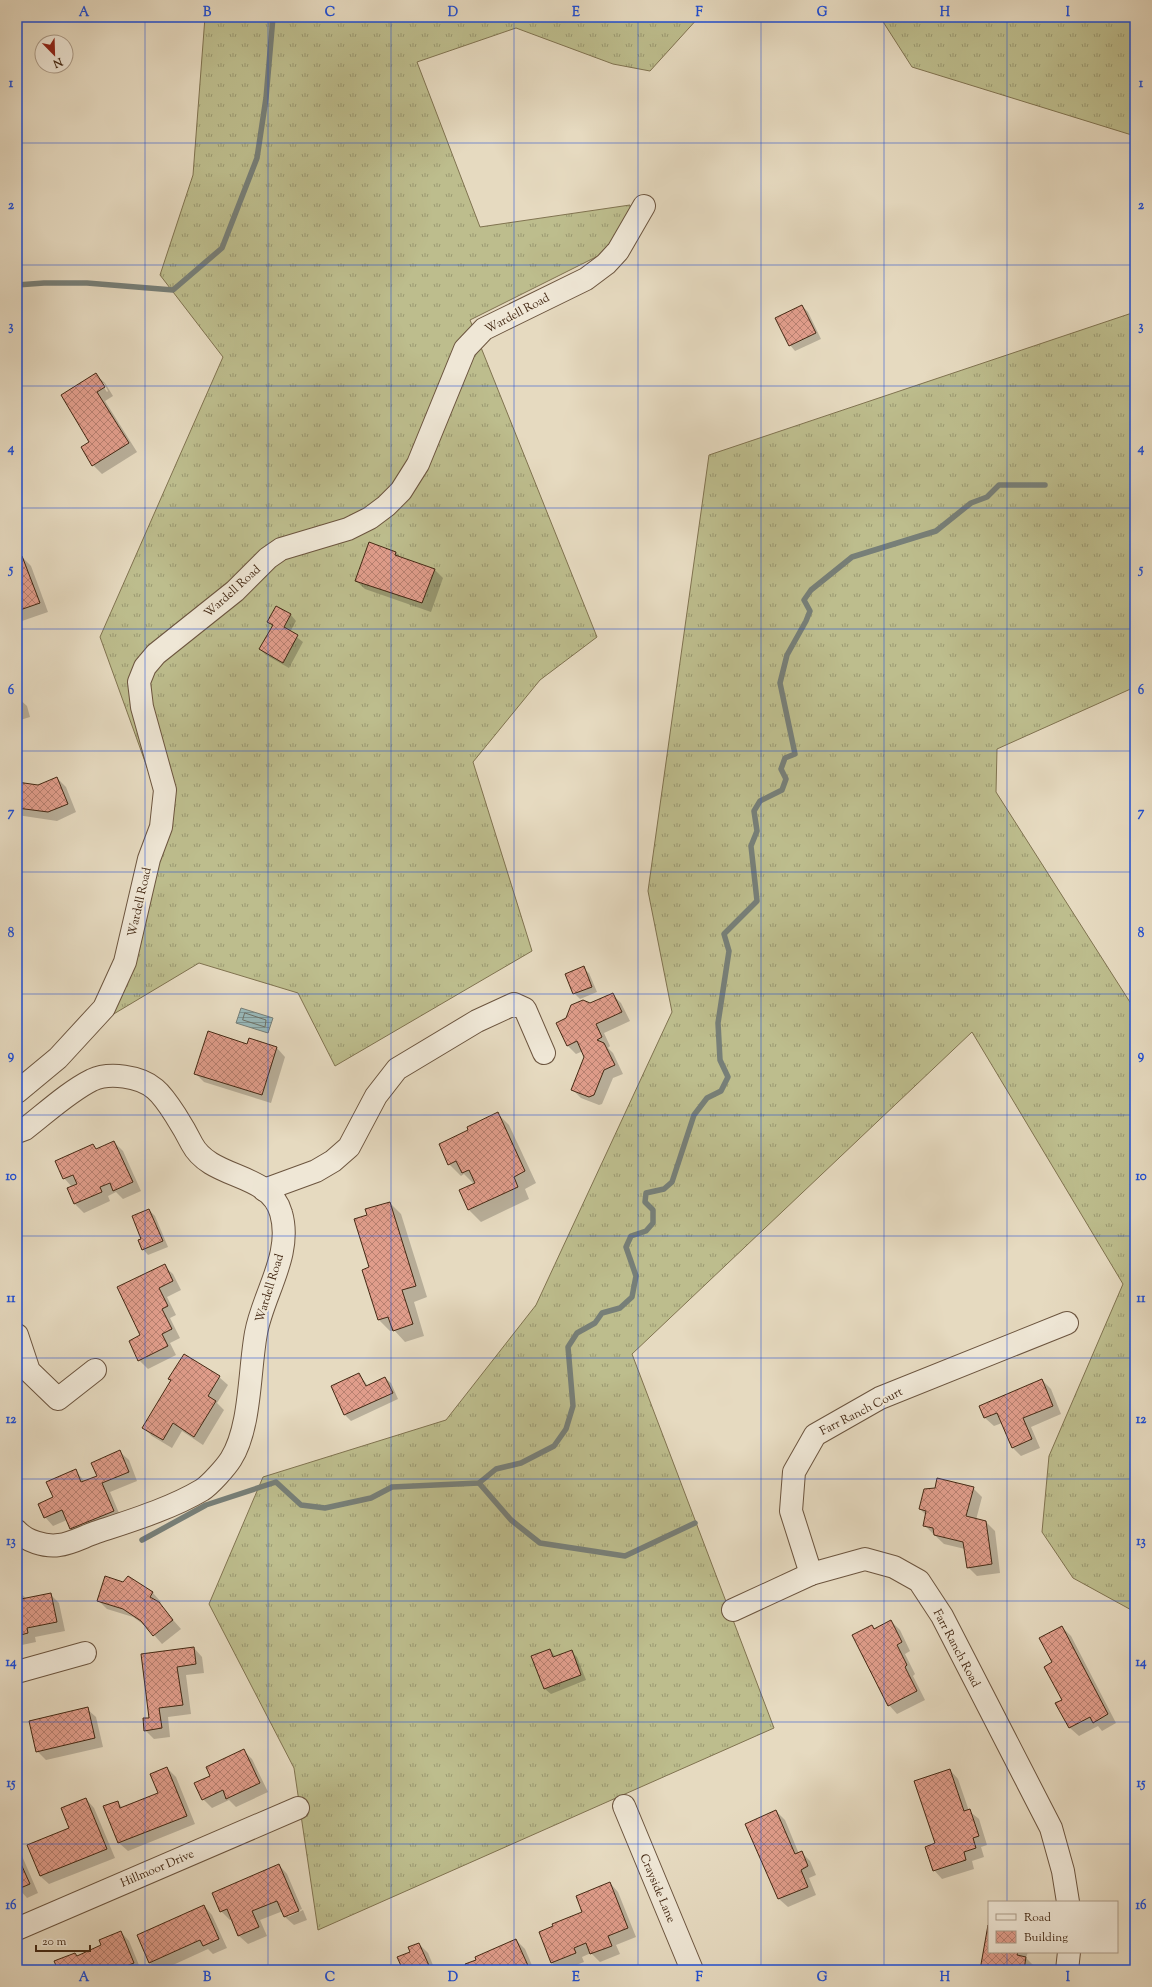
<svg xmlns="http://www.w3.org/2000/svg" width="1152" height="1987" font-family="'Sorts Mill Goudy',serif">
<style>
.grass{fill:url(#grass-tufts);stroke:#807350}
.water{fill:url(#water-rules);stroke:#777f78}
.shadow{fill:#0003;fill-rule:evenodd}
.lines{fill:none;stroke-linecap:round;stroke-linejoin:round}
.shore{stroke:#6e7167;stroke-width:1}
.stream{stroke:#777f78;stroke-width:5.5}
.building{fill:url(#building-cross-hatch);stroke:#442914}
.minor-casing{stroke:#6c553f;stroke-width:24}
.minor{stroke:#efe7d6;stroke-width:22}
.grid{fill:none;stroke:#1d4ed8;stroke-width:1;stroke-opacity:0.55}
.labels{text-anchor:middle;stroke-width:4;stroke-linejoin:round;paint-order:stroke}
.street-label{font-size:12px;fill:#442914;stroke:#efe7d6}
.neatline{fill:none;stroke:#1d4ed8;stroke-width:1.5}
.grid-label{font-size:13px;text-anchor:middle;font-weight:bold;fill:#1d4ed8}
</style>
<defs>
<pattern id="grass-tufts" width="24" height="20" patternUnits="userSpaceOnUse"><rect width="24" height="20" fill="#bdbd8d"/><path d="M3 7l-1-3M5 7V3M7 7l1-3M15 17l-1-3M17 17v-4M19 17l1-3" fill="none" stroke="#9b9a72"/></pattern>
<pattern id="water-rules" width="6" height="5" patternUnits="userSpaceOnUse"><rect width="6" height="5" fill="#99b9ba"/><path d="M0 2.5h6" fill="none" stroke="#7e9696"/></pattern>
<pattern id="building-cross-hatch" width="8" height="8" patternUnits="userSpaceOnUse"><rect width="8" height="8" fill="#e09d8b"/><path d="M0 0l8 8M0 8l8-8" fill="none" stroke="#b78070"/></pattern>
</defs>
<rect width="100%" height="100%" fill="#e6dac0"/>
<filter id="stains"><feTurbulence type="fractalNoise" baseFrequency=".005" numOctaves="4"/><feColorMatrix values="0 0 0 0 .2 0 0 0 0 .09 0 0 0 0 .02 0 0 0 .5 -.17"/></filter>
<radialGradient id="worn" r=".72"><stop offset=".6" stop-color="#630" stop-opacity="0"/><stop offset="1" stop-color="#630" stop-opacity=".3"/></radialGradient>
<g class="grass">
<path d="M205,17H699L650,71L613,64L516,28L417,62L480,227L630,205L634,238L470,320L597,637L540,680L473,762L532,951L335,1066L298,993L199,963L112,1015L132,961L157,862L169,828L100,637L223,357L160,275L193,175Z"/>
<path d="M880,17H1135V136L912,67Z"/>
<path d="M1135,312V687L997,749L996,792L1135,1010V1612L1073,1578L1042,1532L1049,1456L1123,1284L972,1032L632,1354L774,1728L318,1930L294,1768L209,1604L263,1477L446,1420L536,1305L672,1012L648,891L709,455Z"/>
</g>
<path class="water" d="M241,1008L273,1018L268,1033L236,1023Z"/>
<g class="shadow">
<path d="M802,306L808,312L821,339L795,351L790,345Z"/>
<path d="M96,375L105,383L113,396L105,401L137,452L102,474L93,465L91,442ZM101,383H104L108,391L107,392Z"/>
<path d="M396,552L401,558L434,569L443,578L431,612L365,589L356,581Z"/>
<path d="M22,557L31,566L48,612L22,621L17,617V559Z"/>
<path d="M276,607L291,615L296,621L290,632L303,642L289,668L266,655L260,649L273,626L268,621Z"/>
<path d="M17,661L22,676L17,677Z"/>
<path d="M17,697L27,706L30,717L17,721Z"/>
<path d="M17,752L19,754L17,765Z"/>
<path d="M57,778L66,787L76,812L57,821L17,815V783L38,786Z"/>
<path d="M17,828L21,832L17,866Z"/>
<path d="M583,968L589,973L597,992L580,999L574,993Z"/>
<path d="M612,994L621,1003L630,1021L604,1033L610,1046L608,1048L613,1053L623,1074L613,1078L602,1104L599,1105L581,1098L572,1089L585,1057L583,1051L576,1054L567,1045L590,1004Z"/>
<path d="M248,1045L277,1048L285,1057L271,1103L204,1082L195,1073Z"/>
<path d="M497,1113L509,1125L536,1183L525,1189L529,1199L481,1222L469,1210L460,1191L474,1184L464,1174L461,1176L449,1164L469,1131Z"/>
<path d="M114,1142L123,1151L141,1191L123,1199L116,1192L108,1196L110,1201L84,1213L75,1204L68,1189L72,1187L64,1178L93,1146L97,1150Z"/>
<path d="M390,1203L401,1214L427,1297L414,1302L424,1336L405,1342L394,1330L390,1331L379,1320L370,1268L368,1216Z"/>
<path d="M149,1210L155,1216L168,1247L148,1255L143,1249L142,1239Z"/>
<path d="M164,1266L173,1274L181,1290L167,1297L176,1315L170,1318L180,1338L170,1343L176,1355L148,1369L139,1360L142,1335Z"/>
<path d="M359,1374L368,1386L385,1378L391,1383L398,1399L351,1421L345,1415L332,1387Z"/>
<path d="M219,1377L228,1385L217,1403L224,1410L203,1445L182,1431L172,1448L152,1436L143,1427Z"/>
<path d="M1042,1380L1051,1389L1061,1414L1031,1427L1040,1448L1021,1456L1012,1447L1002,1423L994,1426L985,1418L980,1406Z"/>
<path d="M120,1452L129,1460L137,1481L110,1492L122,1520L80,1538L71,1529L67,1520L53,1526L45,1517L54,1498L75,1470L85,1482L98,1476Z"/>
<path d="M973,1488L982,1497L976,1520L986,1522L995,1531L1000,1573L977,1576L968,1567L965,1549L944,1544L924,1525L926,1515L920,1509Z"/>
<path d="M128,1577L153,1593L161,1602L159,1604L181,1629L162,1644L147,1627L133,1617L107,1609L98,1600L124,1583Z"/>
<path d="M17,1592H19L27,1599L50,1594L59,1603L65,1631L35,1637L36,1642L17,1646Z"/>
<path d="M891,1621L900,1630L910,1651L905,1654L915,1674L913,1676L925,1700L897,1714L889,1705L872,1626L875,1629Z"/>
<path d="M1062,1627L1071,1636L1116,1723L1102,1731L1098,1726L1079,1736L1070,1728L1057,1704L1063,1700L1053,1663Z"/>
<path d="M194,1648L202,1657L204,1673L186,1675L191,1714L168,1717L170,1737L154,1739L145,1730L150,1719L142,1655Z"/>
<path d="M550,1650L556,1657L571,1651L577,1657L586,1680L551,1694L545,1689L533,1657Z"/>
<path d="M87,1709L96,1717L103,1747L46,1760L37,1751Z"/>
<path d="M243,1750L252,1759L268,1792L236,1807L229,1800L212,1808L203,1799L211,1776Z"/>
<path d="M17,1762L19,1770L17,1771Z"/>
<path d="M167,1768L176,1777L195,1824L128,1851L119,1843L117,1802L123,1808L159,1793Z"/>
<path d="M950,1770L958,1779L969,1811L979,1819L987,1845L981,1847L984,1857L972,1861L974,1869L942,1879L934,1870Z"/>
<path d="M86,1799L94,1808L115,1858L49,1884L40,1876Z"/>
<path d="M776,1811L785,1820L799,1854L802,1853L810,1861L816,1875L809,1878L816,1895L788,1907L779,1899L747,1824Z"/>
<path d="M17,1851L22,1856L38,1893L27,1898L20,1890L17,1892Z"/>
<path d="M279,1865L287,1874L302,1909L288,1915V1917L303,1910L307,1920L294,1925L285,1917L283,1911L260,1920L267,1936L248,1944L239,1936L232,1919L230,1920L221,1911Z"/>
<path d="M610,1883L618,1892L636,1937L616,1945L620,1954L600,1962L591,1953L582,1957L584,1962L564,1970H559L552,1963L583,1912Z"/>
<path d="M204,1906L212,1915L227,1948L213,1954L208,1949L162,1970H157L150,1963L138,1936Z"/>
<path d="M989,1927V1952H1028L1026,1958L1034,1966V1970H981Z"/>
<path d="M121,1932L129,1941L141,1970H59L75,1954L78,1956L103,1946Z"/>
<path d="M516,1940L525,1949L534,1970H469Z"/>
<path d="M419,1944L428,1953L435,1970H404L411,1952Z"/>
</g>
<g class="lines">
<path class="shore" d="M245,1013L266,1020L265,1027L243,1020Z"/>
<g class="stream">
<path d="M17,285L44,283H87L173,290L222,248L257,158L266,98L273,17"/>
<path d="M479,1483L511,1520L540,1543L625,1556L695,1523"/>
<path d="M142,1540L206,1505L276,1482L301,1505L325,1508L371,1498L392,1487L479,1483L496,1469L521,1463L554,1446L566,1429L573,1406L568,1347L577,1333L595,1323L602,1313L620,1308L632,1297L636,1276L626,1247L631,1236L646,1231L653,1223V1210L645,1202L646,1193L664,1189L672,1182L694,1115L707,1098L721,1091L728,1077L720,1060L718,1023L729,951L724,934L757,901L751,846L757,831L754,811L760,801L782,790L786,779L781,769L785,758L795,754L780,683L787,655L806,621L810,611L804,600L811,590L852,557L936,531L971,503L987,497L999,485H1045"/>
</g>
</g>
<g class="building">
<path d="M802,305L816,333L789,346L775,318Z"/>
<path d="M96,373L105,387L97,392L129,443L92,466L81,447L89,442L61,395Z"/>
<path d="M369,542L396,552L395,555L435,569L422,603L355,581Z"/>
<path d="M22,556L40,603L17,611V558Z"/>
<path d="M276,606L291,614L284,627L298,635L283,663L259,649L273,625L267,622Z"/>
<path d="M17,696L21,709L17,710Z"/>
<path d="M57,777L68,804L48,812L17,808V782L38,785Z"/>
<path d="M584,966L592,987L573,994L565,974Z"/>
<path d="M613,993L622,1012L596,1024L602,1037L597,1040L604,1043L615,1065L604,1070L594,1095L589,1097L571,1090L584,1057L577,1041L567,1046L556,1023L566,1018L571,1005L583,1000L590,1003Z"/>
<path d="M208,1031L247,1044L249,1038L277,1047L262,1095L194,1074Z"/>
<path d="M498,1112L525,1171L514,1177L518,1187L468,1210L459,1190L475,1183L469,1170L462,1173L456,1161L448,1165L439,1144L468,1130L467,1127Z"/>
<path d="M114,1141L133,1182L113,1191L110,1183L100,1187L102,1192L74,1204L67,1188L77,1184L73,1175L63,1179L55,1161L93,1144L96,1149Z"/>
<path d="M390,1202L416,1286L402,1290L413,1324L393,1331L388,1317L378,1320L362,1270L369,1267L354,1219L367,1215L365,1209Z"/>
<path d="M149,1209L163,1241L142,1250L138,1240L141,1239L132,1216Z"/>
<path d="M165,1264L173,1281L159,1288L168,1306L162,1309L172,1329L162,1334L168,1346L138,1361L129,1341L140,1335L117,1287Z"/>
<path d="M184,1354L220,1376L208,1396L216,1401L194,1437L173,1423L163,1440L142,1428L171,1380L168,1379Z"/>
<path d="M359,1373L366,1386L385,1377L393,1393L344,1415L331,1386Z"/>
<path d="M1042,1379L1053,1406L1023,1418L1032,1439L1012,1448L997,1413L984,1418L979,1406Z"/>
<path d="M120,1450L129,1472L102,1483L114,1511L70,1529L62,1510L44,1518L38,1504L53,1497L46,1482L76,1469L81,1482L97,1476L91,1463Z"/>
<path d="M937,1478L974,1487L966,1516L986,1521L992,1564L967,1568L963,1542L934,1535L933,1528L923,1526L926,1511L919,1509L924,1489L935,1488Z"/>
<path d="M105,1576L123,1582L128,1576L153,1592L150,1597L159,1602L173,1620L153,1636L141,1621L123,1609L97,1601Z"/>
<path d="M20,1590L21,1599L51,1593L57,1622L27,1628L28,1633L17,1636V1591Z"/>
<path d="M891,1620L902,1642L897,1645L907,1665L905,1667L917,1691L888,1706L852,1635L872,1625L874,1629Z"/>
<path d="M1062,1626L1108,1714L1093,1723L1090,1717L1069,1728L1055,1703L1062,1700L1044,1667L1052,1662L1039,1638Z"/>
<path d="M194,1647L196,1664L177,1667L183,1705L159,1708L162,1728L144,1731L143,1718H149L141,1654Z"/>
<path d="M550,1649L553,1657L572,1650L581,1675L544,1689L531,1656Z"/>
<path d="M88,1707L95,1738L36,1752L29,1721Z"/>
<path d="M244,1749L260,1783L226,1799L223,1790L202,1800L194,1783L210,1776L206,1767Z"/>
<path d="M167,1767L187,1816L118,1843L103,1806L118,1801L120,1808L158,1793L150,1774Z"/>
<path d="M950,1769L964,1811L970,1809L979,1836L973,1838L976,1848L964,1852L966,1860L933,1871L925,1847L935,1843L914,1781Z"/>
<path d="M86,1798L107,1849L40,1876L27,1845L69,1828L61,1808Z"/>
<path d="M776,1810L795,1854L802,1851L808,1866L801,1870L808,1887L778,1899L745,1824Z"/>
<path d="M17,1855L30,1884L18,1889L17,1888Z"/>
<path d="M279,1864L299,1911L284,1917L277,1901L252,1911L259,1927L238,1936L227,1909L220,1912L212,1893Z"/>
<path d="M610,1882L628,1928L608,1936L612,1946L590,1954L586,1943L574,1948L576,1953L551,1963L539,1932L553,1926L552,1924L582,1912L576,1896Z"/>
<path d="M204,1905L219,1939L203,1946L200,1940L149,1963L137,1935Z"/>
<path d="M988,1925L989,1952H1018L1017,1955L1026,1957L1024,1970H980Z"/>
<path d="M121,1931L134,1963L116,1970H58L54,1961L75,1953L77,1956L101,1945L99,1940Z"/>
<path d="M516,1939L530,1970H468L465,1964L476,1960L475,1957Z"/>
<path d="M419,1943L431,1970H403L397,1957L410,1952L408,1947Z"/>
<path d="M42,1967L44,1970H35Z"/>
</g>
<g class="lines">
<defs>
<g id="minor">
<path d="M17,1092L58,1058L104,1008L125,962L149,859L161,827L165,790L142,707L139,682L145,667L156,654L235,591L268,558L281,549L348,529L370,518L386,506L401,491L418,464L465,349L484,329L586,279L606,264L618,251L644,206"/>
<path d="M17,1132L25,1129C46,1113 68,1092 92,1080C109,1072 140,1076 155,1089C167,1099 185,1130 192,1144C211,1180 270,1172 281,1213C293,1254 263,1294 256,1333C249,1371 251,1427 231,1459C226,1467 210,1485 202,1490C170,1509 130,1521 94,1533C83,1537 70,1544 59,1545C45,1547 26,1541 17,1531"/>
<path d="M264,1190L316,1171L333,1161L349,1147L376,1096L397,1069L477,1021L514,1004L525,1009L544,1053"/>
<path d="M17,1335L29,1371L58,1399L95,1370"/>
<path d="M811,1574L791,1511L794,1472L815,1435L880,1398L1067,1323"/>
<path d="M733,1610L811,1574L865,1559L894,1567L919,1581L942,1616L1051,1828L1063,1871L1068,1902"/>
<path d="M17,1672L85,1653"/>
<path d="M624,1806L692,1970"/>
<path d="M17,1929L298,1808"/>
<path d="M1067,1970L1069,1952"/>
</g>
</defs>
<use href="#minor" class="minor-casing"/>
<use href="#minor" class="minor"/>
</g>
<path class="grid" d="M145,17V1970M268,17V1970M391,17V1970M514,17V1970M638,17V1970M761,17V1970M884,17V1970M1007,17V1902M17,143H1135M17,265H1135M17,386H1135M17,508H1135M17,629H1135M17,751H1135M17,872H1135M17,994H1135M17,1115H1135M17,1236H1135M17,1358H1135M17,1479H1135M17,1601H1135M17,1722H1135M17,1844H1135M1007,1952V1970"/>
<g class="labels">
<g class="street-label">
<text transform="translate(517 313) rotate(-28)" y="4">Wardell Road</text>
<text transform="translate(232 591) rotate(-42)" y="4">Wardell Road</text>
<text transform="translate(139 902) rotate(-77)" y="4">Wardell Road</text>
<text transform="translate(269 1288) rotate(-73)" y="4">Wardell Road</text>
<text transform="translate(861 1411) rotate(-27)" y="4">Farr Ranch Court</text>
<text transform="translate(957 1648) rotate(62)" y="4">Farr Ranch Road</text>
<text transform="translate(157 1868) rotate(-23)" y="4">Hillmoor Drive</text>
<text transform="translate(658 1888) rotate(67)" y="4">Crayside Lane</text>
</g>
</g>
<rect width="1152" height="1987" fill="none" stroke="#e6dac0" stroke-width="44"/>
<rect x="988" y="1901" width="130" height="52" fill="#efe7d6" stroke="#ab9b88"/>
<rect x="996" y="1914" width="20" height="6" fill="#efe7d6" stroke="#ab9b88"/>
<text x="1024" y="1921" font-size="12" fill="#442914">Road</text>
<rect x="996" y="1931" width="20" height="12" fill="url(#building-cross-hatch)" stroke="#ab9b88"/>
<text x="1024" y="1941" font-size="12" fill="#442914">Building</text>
<g transform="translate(54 54) rotate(157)"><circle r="19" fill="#efe7d6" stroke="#ab9b88"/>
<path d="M0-3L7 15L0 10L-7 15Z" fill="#8f2418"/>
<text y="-6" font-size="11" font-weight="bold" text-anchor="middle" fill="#442914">N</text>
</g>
<path d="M36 1945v6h54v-6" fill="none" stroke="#442914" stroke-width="2"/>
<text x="42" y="1945" font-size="12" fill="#442914" stroke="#efe7d6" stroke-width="3" paint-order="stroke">20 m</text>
<rect x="22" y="22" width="1108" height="1943" class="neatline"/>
<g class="grid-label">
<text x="84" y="16">A</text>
<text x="207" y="16">B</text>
<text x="330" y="16">C</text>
<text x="453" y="16">D</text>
<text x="576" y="16">E</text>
<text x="699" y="16">F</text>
<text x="822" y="16">G</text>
<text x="945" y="16">H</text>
<text x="1068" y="16">I</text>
<text x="11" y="87">1</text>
<text x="1141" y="87">1</text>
<text x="11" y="209">2</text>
<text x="1141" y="209">2</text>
<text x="11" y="330">3</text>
<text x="1141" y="330">3</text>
<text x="11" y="452">4</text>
<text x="1141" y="452">4</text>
<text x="11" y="573">5</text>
<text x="1141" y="573">5</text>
<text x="11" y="694">6</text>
<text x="1141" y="694">6</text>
<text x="11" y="816">7</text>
<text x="1141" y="816">7</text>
<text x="11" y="937">8</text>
<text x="1141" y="937">8</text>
<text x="11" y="1059">9</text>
<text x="1141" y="1059">9</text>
<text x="11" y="1180">10</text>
<text x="1141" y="1180">10</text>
<text x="11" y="1302">11</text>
<text x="1141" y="1302">11</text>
<text x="11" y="1423">12</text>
<text x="1141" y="1423">12</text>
<text x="11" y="1545">13</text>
<text x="1141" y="1545">13</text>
<text x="11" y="1666">14</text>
<text x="1141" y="1666">14</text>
<text x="11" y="1787">15</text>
<text x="1141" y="1787">15</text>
<text x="11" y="1909">16</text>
<text x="1141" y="1909">16</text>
<text x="84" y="1981">A</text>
<text x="207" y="1981">B</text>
<text x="330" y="1981">C</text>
<text x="453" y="1981">D</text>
<text x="576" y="1981">E</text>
<text x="699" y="1981">F</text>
<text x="822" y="1981">G</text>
<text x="945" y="1981">H</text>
<text x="1068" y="1981">I</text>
</g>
<rect width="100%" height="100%" filter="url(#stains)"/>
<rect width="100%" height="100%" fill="url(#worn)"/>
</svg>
